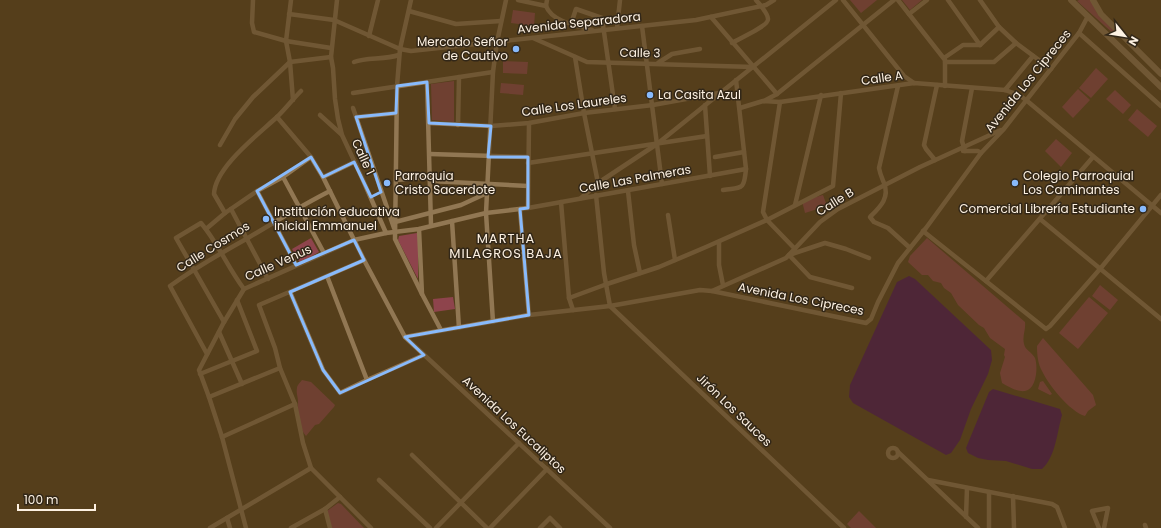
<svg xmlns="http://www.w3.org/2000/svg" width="1161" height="528" font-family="Poppins,sans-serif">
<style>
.green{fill:#8e444c}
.water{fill:#450b59}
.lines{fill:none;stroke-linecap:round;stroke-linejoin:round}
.minor{stroke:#917753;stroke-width:4.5}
.secondary{stroke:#917753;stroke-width:6}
.marked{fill:none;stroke:#88bafc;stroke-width:3;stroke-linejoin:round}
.poi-dot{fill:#88bafc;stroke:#322718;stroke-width:1.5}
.labels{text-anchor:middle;stroke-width:3;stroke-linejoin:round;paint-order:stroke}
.street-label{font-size:12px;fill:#fdf1e2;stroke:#322718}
.poi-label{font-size:12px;fill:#fdf1e2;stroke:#322718;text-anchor:start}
.neighbourhood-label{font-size:13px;letter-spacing:1px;fill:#fdf1e2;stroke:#322718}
</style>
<rect width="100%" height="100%" fill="#553e1b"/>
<g class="green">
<path d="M850,0H877L861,13Z"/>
<path d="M902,0H922L910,10Z"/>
<path d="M1079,0H1091L1097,13L1117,33L1115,35L1077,1Z"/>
<path d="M513,10L535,13L534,26L511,23Z"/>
<path d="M503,61L528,62L527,74L503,73Z"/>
<path d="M1096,68L1108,79L1091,98L1079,88Z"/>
<path d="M454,81V122L432,120L431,84Z"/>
<path d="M501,83L524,85L523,95L500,93Z"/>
<path d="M1078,89L1090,100L1073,118L1062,107Z"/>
<path d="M1115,90L1131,105L1123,114L1106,99Z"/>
<path d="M1137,109L1157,126L1148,137L1128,120Z"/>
<path d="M1056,139L1072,153L1061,167L1045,151Z"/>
<path d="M823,195L827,206L805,213L802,201Z"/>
<path d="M417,233L418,234V279L398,240L399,236Z"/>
<path d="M311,238L319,252L300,263L292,249Z"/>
<path d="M927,238L1025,322C1026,330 1022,336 1024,344C1025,350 1032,352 1035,358C1038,366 1037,389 1025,391C1017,392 1009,387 1002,383L1000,373L1005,357L1004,355L1005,349L990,338L984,328L979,325L958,305L951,293L944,288L941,283L933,281L928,275H922L908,262L910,256Z"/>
<path d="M1100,285L1118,300L1110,310L1092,296Z"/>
<path d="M453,297L455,309L434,312L433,299Z"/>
<path d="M1089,297L1108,313L1078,349L1059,333Z"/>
<path d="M1043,338L1093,395L1096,405L1088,411L1085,416C1070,412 1048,384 1042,371C1038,364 1037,355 1037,346Z"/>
<path d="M302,380L311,382L335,405L334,407L319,424L315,425L306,436C298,427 298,413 298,401C298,397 296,393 297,388C297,385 300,383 302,380Z"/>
<path d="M1043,381L1052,394L1050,395L1038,389L1040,382Z"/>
<path d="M338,503L341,504L364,528H332L327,511Z"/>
<path d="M859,511L876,528H851L847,524Z"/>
</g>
<g class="water">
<path d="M909,276L915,279L991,350L992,360L988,374L971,409L960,440L951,453L946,455L853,403L849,397L850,385L897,282Z"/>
<path d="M993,389L1060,409L1062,415C1057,432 1056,456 1042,469H1032L1006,461L988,460L978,458L968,453L966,448L989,392Z"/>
</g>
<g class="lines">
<g class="minor">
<path d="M253,0L252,23L254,32L286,41L331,48"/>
<path d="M291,0L286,41L290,62L293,100"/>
<path d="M337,0L331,57L333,68L335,99L338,119L342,135L363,180L386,233L419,229L486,213L528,208L746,169"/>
<path d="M411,0L400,49L397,86L395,239L422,294"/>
<path d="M518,0L546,6"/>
<path d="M843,0L904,76L914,83"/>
<path d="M898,0L945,60V86"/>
<path d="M948,0L980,45"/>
<path d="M980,0L999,27L1016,43L1051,69"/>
<path d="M546,6C552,22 578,26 592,30"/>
<path d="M546,6L547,0"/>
<path d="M409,11L456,24L501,21"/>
<path d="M289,14L334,20L400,49L411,51L696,20L766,5L774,0"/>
<path d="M909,14L927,0"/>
<path d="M711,17L777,94"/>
<path d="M571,24L576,9L602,18L615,109"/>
<path d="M642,26L662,184"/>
<path d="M617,28L620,0"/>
<path d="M1079,33L1161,106"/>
<path d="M369,36L378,0"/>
<path d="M533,38L587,62L753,67"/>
<path d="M732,43C738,39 769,26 768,19C768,13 760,5 756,0"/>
<path d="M575,57L584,113L598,183"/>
<path d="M944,58L963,45H980L999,27"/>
<path d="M354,62C367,57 384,60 399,55"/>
<path d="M945,62H994L1016,43"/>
<path d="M658,63L672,54L700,49"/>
<path d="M427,82L431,225"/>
<path d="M898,86L879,168C880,174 882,178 884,183C890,198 880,207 870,217L874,222L888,228L910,248"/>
<path d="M1005,90L1033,56"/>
<path d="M353,93L493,72"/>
<path d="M764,101L777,94L894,0"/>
<path d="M780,102L763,212L767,220L795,249"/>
<path d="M705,105L710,176"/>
<path d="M353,108L394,228"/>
<path d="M740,108L763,101L780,102L914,83L1005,90L1019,95L1026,100L1161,213"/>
<path d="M320,115L341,134"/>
<path d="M277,117L311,157L323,177L364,260L405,337L610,528"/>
<path d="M356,117L396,113"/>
<path d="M429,123L491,126L529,123L584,113L653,105L719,93"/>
<path d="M458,125L459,77"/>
<path d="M220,145L235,119L253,97L290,62L331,57"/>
<path d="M963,151H978L981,153"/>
<path d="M965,151L962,141L972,88"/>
<path d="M430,154L528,157"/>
<path d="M715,157L744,152"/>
<path d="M935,160L926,149L924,145L937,85"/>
<path d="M528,163L707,136"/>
<path d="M283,177L324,253"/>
<path d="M323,177L354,162"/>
<path d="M396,180L430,177"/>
<path d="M430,181L528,186"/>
<path d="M723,190C742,187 744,191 746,169L736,80"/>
<path d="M257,191L296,265"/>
<path d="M628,191L634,245L640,273"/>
<path d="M596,195L604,273L610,306L844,528"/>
<path d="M581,198L598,183L657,144L836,0"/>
<path d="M561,202L569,298L573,310"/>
<path d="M795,205L821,95"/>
<path d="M528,208L529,123"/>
<path d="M231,209L268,279"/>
<path d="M520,209L529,315"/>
<path d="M225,213L214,194C215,167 259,134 278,116C286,108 293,99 301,91"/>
<path d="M668,215L675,260"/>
<path d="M1040,219L1161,319"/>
<path d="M452,221L459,328"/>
<path d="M395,222L461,205L487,193"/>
<path d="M206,229L225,213L257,191L283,177L311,157"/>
<path d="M419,229L422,294L441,330"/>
<path d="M923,231L1046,329L1050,326L1100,269L1161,195"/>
<path d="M719,242V265L723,285"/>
<path d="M364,260L259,305L275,348L280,368L295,404L303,443L311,468L371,528"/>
<path d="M327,276L367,380"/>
<path d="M986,281L1093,157"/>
<path d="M852,288L810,277L789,255L825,243L846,249L869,258"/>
<path d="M712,291L786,258L820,222L838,209L920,167L1001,130"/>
<path d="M290,292L323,370L340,393L367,380L424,355"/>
<path d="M569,298L607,284L659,267L706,247L767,220L833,186L841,93"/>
<path d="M224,322L176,238L201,223C218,243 228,268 244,289"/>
<path d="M493,322L486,213L493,72L497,42L506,0"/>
<path d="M219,332L242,384"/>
<path d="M405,337L529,315L610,306L700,290L712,291L866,323L871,319L878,302L898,263L926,228L981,153L1003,130L1079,33L1088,16"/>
<path d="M207,354L170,286C195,268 221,253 248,238C275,222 302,205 330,191"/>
<path d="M200,374L257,351L237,300"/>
<path d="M209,397L280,368"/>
<path d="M222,437L295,404"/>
<circle cx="893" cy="453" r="5"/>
<path d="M898,452L978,528"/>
<path d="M412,455L487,528"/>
<path d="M379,480L430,528"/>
<path d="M928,480L1052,504L1057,507L1065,528"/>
<path d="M1013,496L1014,528"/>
<path d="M325,509L330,528"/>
<path d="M966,517L967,488"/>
<path d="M227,518L230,528"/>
<path d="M1145,525L1146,528"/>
<path d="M210,528L311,468"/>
<path d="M246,528L222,437L209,397L199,370L224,322L244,289L354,240L386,233"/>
<path d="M291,528L325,509L340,497"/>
<path d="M436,528L519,443"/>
<path d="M490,528L547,469"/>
<path d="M540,528L550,518L560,528"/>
<path d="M989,528V492"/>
<path d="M1099,528L1092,511L1108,508L1104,528"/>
</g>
<g class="secondary">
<path d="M1071,0L1161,87"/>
<path d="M1093,0L1101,14L1161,74"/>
</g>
</g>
<path d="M0 0H1161V528H0ZM427,82L429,123L491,126L488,157H528V208L520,209L529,315L405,337L424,355L340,393L323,370L290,292L364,260L354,240L296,265L257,191L311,157L323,177L354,162L371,197L381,192L356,117L396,113L397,86Z" fill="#553e1b" fill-opacity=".55" fill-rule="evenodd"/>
<path class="marked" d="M427,82L429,123L491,126L488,157H528V208L520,209L529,315L405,337L424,355L340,393L323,370L290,292L364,260L354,240L296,265L257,191L311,157L323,177L354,162L371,197L381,192L356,117L396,113L397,86Z"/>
<g class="poi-dot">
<circle cx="516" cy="49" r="4"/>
<circle cx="650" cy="95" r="4"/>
<circle cx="387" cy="183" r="4"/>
<circle cx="1015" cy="183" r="4"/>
<circle cx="1143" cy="209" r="4"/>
<circle cx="266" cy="219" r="4"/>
</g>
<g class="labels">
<g class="street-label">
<text transform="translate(579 23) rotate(-6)" y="4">Avenida Separadora</text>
<text transform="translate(640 53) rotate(1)" y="4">Calle 3</text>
<text transform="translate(882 78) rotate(-8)" y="4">Calle A</text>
<text transform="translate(1028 81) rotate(-51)" y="4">Avenida Los Cipreces</text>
<text transform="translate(574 105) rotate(-8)" y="4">Calle Los Laureles</text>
<text transform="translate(363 157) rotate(65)" y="4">Calle 1</text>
<text transform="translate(635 179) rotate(-10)" y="4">Calle Las Palmeras</text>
<text transform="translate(835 202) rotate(-32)" y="4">Calle B</text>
<text transform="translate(213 247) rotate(-32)" y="4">Calle Cosmos</text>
<text transform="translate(278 263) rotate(-24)" y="4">Calle Venus</text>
<text transform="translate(801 299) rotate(11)" y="4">Avenida Los Cipreces</text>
<text transform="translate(734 410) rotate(44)" y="4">Jirón Los Sauces</text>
<text transform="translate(514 425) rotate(43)" y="4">Avenida Los Eucaliptos</text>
</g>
<g class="poi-label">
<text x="508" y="46" text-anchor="end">Mercado Señor<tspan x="508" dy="14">de Cautivo</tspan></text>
<text x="658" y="99">La Casita Azul</text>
<text x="395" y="180">Parroquia<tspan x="395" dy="14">Cristo Sacerdote</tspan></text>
<text x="1023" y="180">Colegio Parroquial<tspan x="1023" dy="14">Los Caminantes</tspan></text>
<text x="1135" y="213" text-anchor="end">Comercial Librería Estudiante</text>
<text x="274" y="216">Institución educativa<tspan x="274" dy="14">inicial Emmanuel</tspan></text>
</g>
<g class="neighbourhood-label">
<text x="506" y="243">MARTHA<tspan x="506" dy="15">MILAGROS BAJA</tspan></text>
</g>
</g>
<g transform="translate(1125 36) rotate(120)" stroke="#322718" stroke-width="3" paint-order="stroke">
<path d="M0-3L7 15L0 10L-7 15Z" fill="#fdf1e2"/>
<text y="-6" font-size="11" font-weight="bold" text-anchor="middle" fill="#fdf1e2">N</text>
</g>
<path d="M18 504v6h77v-6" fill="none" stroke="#fdf1e2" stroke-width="2"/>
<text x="24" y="504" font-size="12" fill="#fdf1e2" stroke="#322718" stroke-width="3" paint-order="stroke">100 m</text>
</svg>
